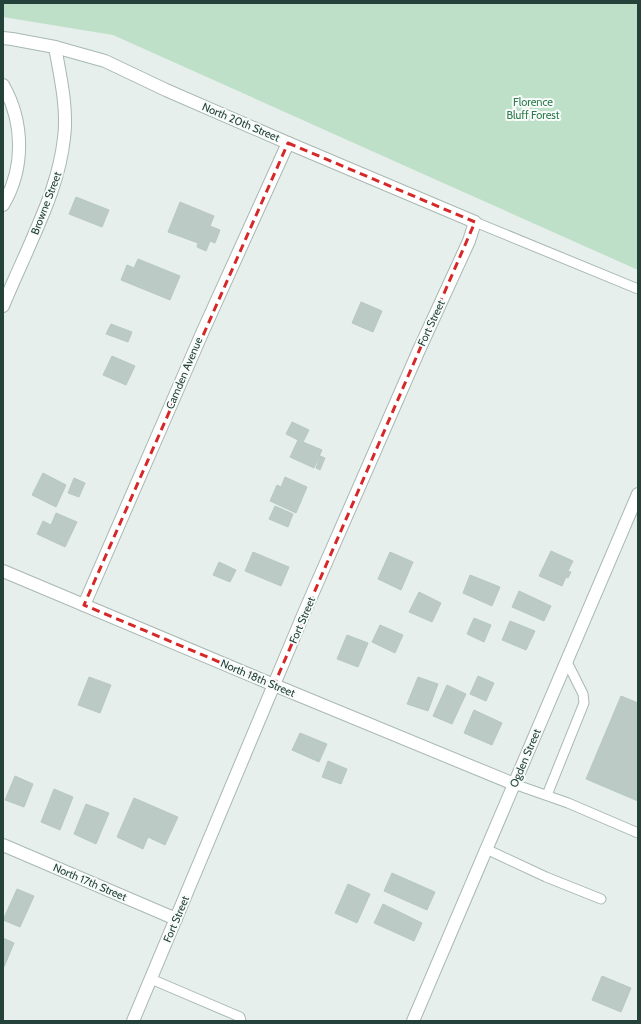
<svg xmlns="http://www.w3.org/2000/svg" width="641" height="1024" font-family="Cabin,sans-serif">
<style>
.green{fill:#bfe0c8}
.building{fill:#bbcac4;stroke:#b8c9c2}
.lines{fill:none;stroke-linecap:round;stroke-linejoin:round}
.service-casing{stroke:#a8b8b2;stroke-width:11}
.minor-casing{stroke:#a8b8b2;stroke-width:14}
.service{stroke:#fff;stroke-width:9}
.minor{stroke:#fff;stroke-width:12}
.marked{fill:none;stroke:#d62828;stroke-width:3;stroke-dasharray:8 5;stroke-linejoin:round}
.labels{text-anchor:middle;stroke-width:4;stroke-linejoin:round;paint-order:stroke}
.park-label{font-size:11px;fill:#2d7a4b;stroke:#f7fbf9}
.street-label{font-size:11px;fill:#24423a;stroke:#f7fbf9}
</style>
<rect width="100%" height="100%" fill="#e6efeb"/>
<path class="green" d="M3,3H334L346,4L363,3H638V270L432,178L113,35L3,17Z"/>
<g class="building">
<path d="M76,197L109,210L102,227L69,214Z"/>
<path d="M180,202L214,216L210,226L220,230L215,243L210,241L206,251L197,247L198,243L168,232Z"/>
<path d="M138,259L180,276L170,300L121,280L127,265L134,268Z"/>
<path d="M361,302L382,311L373,332L352,323Z"/>
<path d="M111,324L132,332L128,342L106,334Z"/>
<path d="M112,356L135,366L126,385L103,375Z"/>
<path d="M292,422L309,430L303,442L322,450L314,468L290,457L298,440L286,434Z"/>
<path d="M320,456L325,458L320,470L316,468Z"/>
<path d="M43,473L66,485L56,507L32,495Z"/>
<path d="M285,477L307,487L296,513L270,501L277,485L281,487Z"/>
<path d="M74,478L85,483L79,497L68,493Z"/>
<path d="M275,506L293,514L288,527L269,519Z"/>
<path d="M56,513L77,522L65,547L37,534L43,521L51,525Z"/>
<path d="M551,551L573,561L568,571L571,572L568,578L566,577L562,586L539,576Z"/>
<path d="M253,552L289,567L281,586L245,571Z"/>
<path d="M390,552L413,562L401,590L378,579Z"/>
<path d="M219,562L236,570L230,582L213,575Z"/>
<path d="M470,575L500,587L492,606L463,593Z"/>
<path d="M519,591L551,606L544,621L512,607Z"/>
<path d="M419,592L441,603L432,622L409,612Z"/>
<path d="M474,618L491,625L484,642L467,634Z"/>
<path d="M510,621L535,631L526,650L502,640Z"/>
<path d="M380,625L403,635L395,653L372,642Z"/>
<path d="M347,635L368,643L358,667L337,659Z"/>
<path d="M478,676L494,683L486,701L470,694Z"/>
<path d="M89,677L111,685L100,713L78,705Z"/>
<path d="M418,677L438,684L428,711L407,704Z"/>
<path d="M447,685L466,694L452,724L433,716Z"/>
<path d="M621,696L638,703V801L586,779Z"/>
<path d="M474,710L502,723L492,745L464,733Z"/>
<path d="M300,733L327,744L319,762L292,750Z"/>
<path d="M328,761L347,769L341,784L322,777Z"/>
<path d="M15,776L33,784L24,807L5,800Z"/>
<path d="M54,789L73,797L60,830L41,822Z"/>
<path d="M134,798L178,817L165,845L148,837L143,849L117,837Z"/>
<path d="M86,804L109,813L96,844L74,834Z"/>
<path d="M392,873L435,892L427,910L384,891Z"/>
<path d="M348,884L370,894L357,923L335,913Z"/>
<path d="M17,889L34,896L20,927L3,920Z"/>
<path d="M383,904L422,923L414,941L374,923Z"/>
<path d="M3,938L14,943L4,967H3Z"/>
<path d="M602,976L631,988L621,1012L592,1000Z"/>
</g>
<g class="lines">
<defs>
<g id="service">
<path d="M475,222L638,289"/>
<path d="M514,784L568,803L638,833"/>
<path d="M547,795L584,703L583,694L567,662"/>
<path d="M486,849L546,877L601,899"/>
<path d="M151,979L240,1017L241,1021"/>
</g>
<g id="minor">
<path d="M3,38L12,39L55,47L105,61L166,90L288,143L475,222L469,241L419,350L304,613L133,1021"/>
<path d="M3,85C24,122 25,168 3,205"/>
<path d="M3,306C12,284 22,263 31,242C46,208 60,175 64,138C68,109 60,75 55,47"/>
<path d="M3,571L274,685L514,784"/>
<path d="M84,605L203,331L288,143"/>
<path d="M3,845L176,919"/>
<path d="M413,1021L638,494"/>
</g>
</defs>
<use href="#service" class="service-casing"/>
<use href="#minor" class="minor-casing"/>
<use href="#service" class="service"/>
<use href="#minor" class="minor"/>
</g>
<path class="marked" d="M288,143L475,222L274,685L84,605Z"/>
<g class="labels">
<g class="park-label">
<text x="533" y="106">Florence<tspan x="533" dy="13">Bluff Forest</tspan></text>
</g>
<g class="street-label">
<text transform="translate(241 122) rotate(23)" y="4">North 20th Street</text>
<text transform="translate(46 203) rotate(-69)" y="4">Browne Street</text>
<text transform="translate(431 323) rotate(-65)" y="4">Fort Street</text>
<text transform="translate(184 373) rotate(-67)" y="4">Camden Avenue</text>
<text transform="translate(302 620) rotate(-67)" y="4">Fort Street</text>
<text transform="translate(258 678) rotate(23)" y="4">North 18th Street</text>
<text transform="translate(525 758) rotate(-67)" y="4">Ogden Street</text>
<text transform="translate(90 882) rotate(23)" y="4">North 17th Street</text>
<text transform="translate(176 919) rotate(-67)" y="4">Fort Street</text>
</g>
</g>
<rect width="641" height="1024" fill="none" stroke="#24423a" stroke-width="8"/>
</svg>
